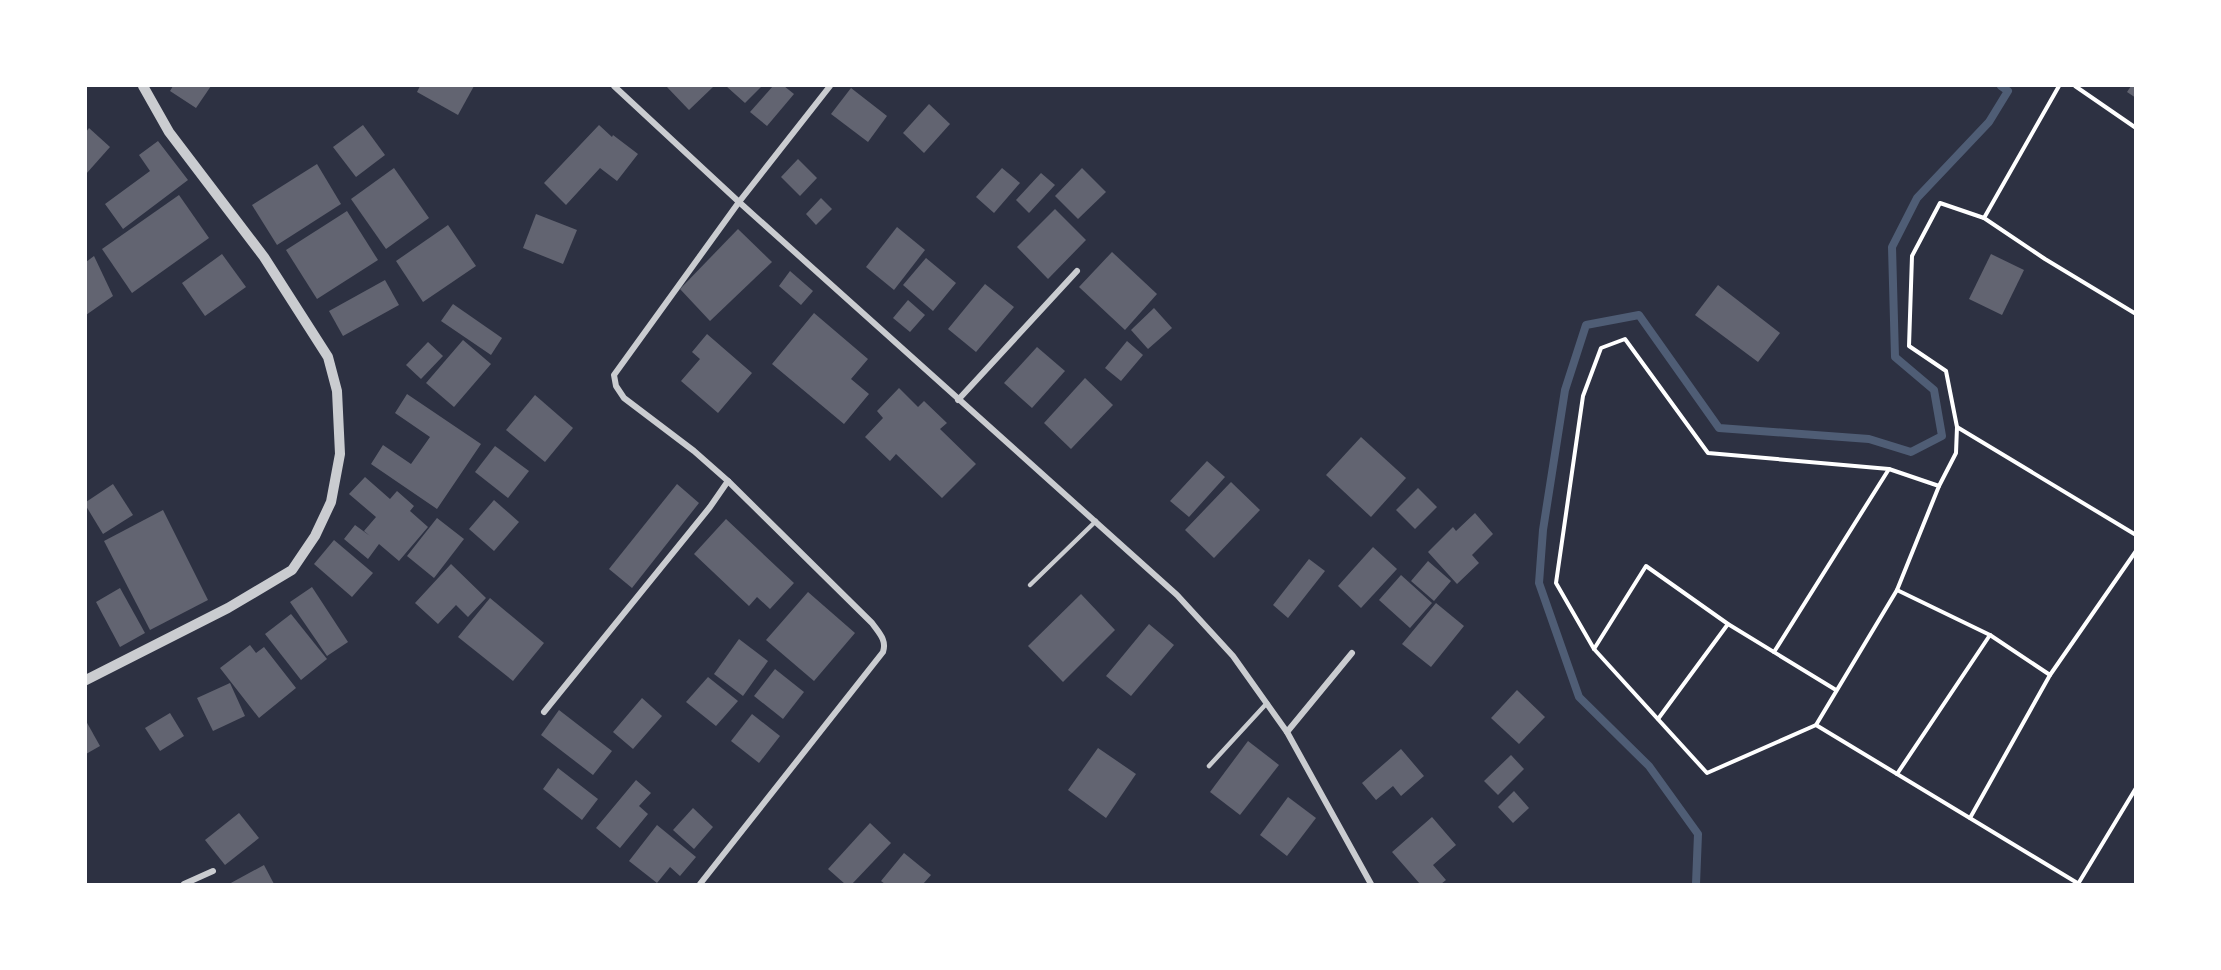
<svg xmlns="http://www.w3.org/2000/svg" width="2221" height="970" font-family="'Varela Round',sans-serif">
<style>
.lines{fill:none;stroke-linecap:round;stroke-linejoin:round}
.stream{stroke:#4f5d75;stroke-width:8}
.building{fill:#626471}
.path{stroke:#fff;stroke-width:4}
.service{stroke:#caccd0;stroke-width:4.5}
.minor{stroke:#caccd0;stroke-width:6}
.tertiary{stroke:#caccd0;stroke-width:10}
</style>
<rect width="100%" height="100%" fill="#2d3142"/>
<g class="lines">
<path class="stream" d="M1696,884L1698,834L1649,766L1579,697L1539,583L1543,530L1565,390L1586,325L1639,315L1719,428L1869,439L1911,452L1942,436L1934,390L1895,357L1892,247L1917,198L1989,122L2008,91L2001,86"/>
</g>
<g class="building">
<path d="M173,86H211L196,108L170,91Z"/>
<path d="M420,86H474L458,115L417,92Z"/>
<path d="M666,86H711L713,87L689,110Z"/>
<path d="M726,86H762L745,103Z"/>
<path d="M773,86H784L794,94L767,126L750,112Z"/>
<path d="M2131,86H2136V98L2127,92Z"/>
<path d="M851,88L887,116L868,142L831,114Z"/>
<path d="M929,104L950,124L924,153L903,133Z"/>
<path d="M363,125L385,155L356,177L333,147Z"/>
<path d="M599,125L612,137L613,135L638,154L617,181L600,168L566,205L544,183Z"/>
<path d="M89,128L110,147L86,174V132Z"/>
<path d="M158,141L188,180L123,229L105,204L150,171L139,155Z"/>
<path d="M798,159L817,178L800,196L781,177Z"/>
<path d="M317,164L341,204L277,245L252,205Z"/>
<path d="M394,168L429,218L386,249L351,199Z"/>
<path d="M1002,168L1020,183L994,213L976,197Z"/>
<path d="M1082,168L1106,192L1078,219L1055,196Z"/>
<path d="M1041,173L1055,185L1029,213L1016,200Z"/>
<path d="M179,195L209,238L132,293L102,249Z"/>
<path d="M821,198L832,209L816,225L806,214Z"/>
<path d="M1055,209L1086,240L1048,279L1017,247Z"/>
<path d="M347,211L378,260L317,299L286,250Z"/>
<path d="M536,214L577,230L563,264L523,248Z"/>
<path d="M448,225L476,266L423,302L396,261Z"/>
<path d="M897,227L925,250L894,290L866,267Z"/>
<path d="M738,229L772,262L710,321L680,289Z"/>
<path d="M1112,252L1157,294L1125,330L1079,287Z"/>
<path d="M222,254L246,287L205,316L182,283Z"/>
<path d="M1991,254L2024,270L2002,315L1969,299Z"/>
<path d="M94,256L113,296L86,315V262Z"/>
<path d="M926,258L956,283L933,311L903,285Z"/>
<path d="M790,271L813,291L801,305L779,286Z"/>
<path d="M385,280L399,305L343,336L329,311Z"/>
<path d="M985,284L1014,307L976,352L948,329Z"/>
<path d="M1718,285L1780,333L1758,362L1695,315Z"/>
<path d="M908,300L925,315L910,332L893,318Z"/>
<path d="M453,304L502,338L491,355L441,321Z"/>
<path d="M1154,308L1172,328L1148,349L1131,330Z"/>
<path d="M814,313L868,359L851,379L869,394L844,424L772,364Z"/>
<path d="M707,334L752,373L718,413L681,381L700,359L692,352Z"/>
<path d="M463,340L491,364L454,407L426,383Z"/>
<path d="M1127,341L1143,355L1121,381L1105,368Z"/>
<path d="M428,342L443,356L421,379L406,365Z"/>
<path d="M1037,347L1065,371L1032,408L1004,383Z"/>
<path d="M1085,378L1113,405L1071,449L1044,423Z"/>
<path d="M899,388L918,407L924,401L947,423L940,429L976,464L942,498L896,454L890,461L865,437L883,418L877,411Z"/>
<path d="M407,394L481,444L437,509L371,464L383,445L411,464L430,437L395,413Z"/>
<path d="M535,395L573,428L545,462L506,430Z"/>
<path d="M1361,437L1406,478L1371,517L1326,475Z"/>
<path d="M495,446L529,471L508,498L475,472Z"/>
<path d="M1207,461L1225,477L1189,517L1170,501Z"/>
<path d="M365,477L390,499L397,491L414,506L410,511L428,527L399,561L379,544L368,559L344,539L355,525L370,536L364,531L376,517L349,494Z"/>
<path d="M1231,482L1260,510L1214,558L1185,530Z"/>
<path d="M113,484L133,515L103,534L86,506V502Z"/>
<path d="M677,484L699,503L632,588L609,569Z"/>
<path d="M1418,488L1437,507L1415,529L1396,510Z"/>
<path d="M494,500L519,522L494,551L469,529Z"/>
<path d="M163,510L208,600L150,630L104,541Z"/>
<path d="M1475,513L1493,534L1472,555L1479,563L1457,584L1428,552L1453,527L1456,531Z"/>
<path d="M437,518L464,539L434,578L407,556Z"/>
<path d="M726,519L794,583L770,609L757,597L749,606L694,554Z"/>
<path d="M334,540L373,573L352,597L314,564Z"/>
<path d="M1373,547L1397,569L1361,608L1338,586Z"/>
<path d="M1309,559L1325,571L1288,618L1273,605Z"/>
<path d="M1428,561L1451,581L1434,601L1411,581Z"/>
<path d="M451,564L486,598L468,617L456,605L438,624L415,603Z"/>
<path d="M1401,575L1432,603L1410,628L1379,600Z"/>
<path d="M312,587L348,642L327,656L290,602Z"/>
<path d="M120,588L145,633L120,647L96,602Z"/>
<path d="M808,592L855,633L814,681L766,640Z"/>
<path d="M1081,594L1115,630L1063,682L1028,646Z"/>
<path d="M490,598L544,643L513,681L458,637Z"/>
<path d="M1436,603L1464,626L1431,667L1402,644Z"/>
<path d="M291,614L327,659L301,680L265,634Z"/>
<path d="M1149,624L1174,645L1131,696L1106,676Z"/>
<path d="M739,639L768,661L743,696L714,674Z"/>
<path d="M250,645L256,653L264,647L296,688L259,718L220,668Z"/>
<path d="M775,669L804,692L783,719L754,696Z"/>
<path d="M708,677L738,701L716,726L686,702Z"/>
<path d="M230,683L245,716L213,731L197,698Z"/>
<path d="M1517,690L1545,717L1519,744L1491,718Z"/>
<path d="M642,698L662,716L633,749L613,732Z"/>
<path d="M559,710L612,751L593,775L541,735Z"/>
<path d="M170,713L184,736L160,751L145,728Z"/>
<path d="M752,714L780,736L759,763L731,741Z"/>
<path d="M86,721L100,746L86,754Z"/>
<path d="M1248,741L1279,765L1240,815L1210,792Z"/>
<path d="M1098,748L1136,774L1106,818L1068,790Z"/>
<path d="M1401,749L1424,776L1401,796L1393,786L1376,800L1362,783Z"/>
<path d="M1511,755L1524,769L1498,795L1484,781Z"/>
<path d="M558,768L598,799L582,820L543,789Z"/>
<path d="M636,780L651,793L639,806L648,814L620,848L596,828Z"/>
<path d="M1514,791L1529,808L1513,823L1498,807Z"/>
<path d="M1288,797L1316,818L1287,856L1260,835Z"/>
<path d="M693,808L713,827L694,849L673,830Z"/>
<path d="M239,813L259,838L225,865L205,840Z"/>
<path d="M1432,817L1456,845L1433,865L1446,880L1441,884H1420L1392,852Z"/>
<path d="M870,823L891,843L852,884H845L828,869Z"/>
<path d="M657,825L696,857L680,876L670,867L657,883L629,861Z"/>
<path d="M904,853L931,875L923,884H885L881,881Z"/>
<path d="M264,865L274,884H229Z"/>
</g>
<g class="lines">
<g class="path">
<path d="M2059,86L1984,218L2045,259L2136,314"/>
<path d="M2075,86L2136,128"/>
<path d="M1625,339L1708,453L1889,469L1939,486L1897,590L1816,725L1707,773L1594,649L1556,583L1583,396L1601,348Z"/>
<path d="M1957,427L1946,371L1909,346L1912,256L1940,203L1984,218"/>
<path d="M1939,486L1956,453L1957,427L2136,535"/>
<path d="M1897,590L1990,635L2050,675L2136,551"/>
<path d="M1594,649L1646,566L1728,624L1836,690"/>
<path d="M1774,652L1889,469"/>
<path d="M1658,719L1728,624"/>
<path d="M1816,725L2079,884"/>
<path d="M1897,774L1990,635"/>
<path d="M1970,818L2050,675"/>
<path d="M2078,884L2136,788"/>
</g>
<g class="service">
<path d="M1030,585L1096,521"/>
<path d="M1209,766L1267,703"/>
</g>
<g class="minor">
<path d="M614,86L739,202L1177,595L1233,656L1287,732L1371,884"/>
<path d="M958,400L1077,271"/>
<path d="M544,712L710,507L728,481"/>
<path d="M1287,732L1352,653"/>
<path d="M184,884L213,871"/>
<path d="M700,884L883,652C887,640 879,633 872,623L728,481L694,451L624,398L616,386L614,375L739,202L830,86"/>
</g>
<path class="tertiary" d="M86,680L228,608L292,570L315,536L331,502L340,454L337,391L328,357L264,257L169,132L143,86"/>
</g>
<rect width="2221" height="970" fill="none" stroke="#ffffff" stroke-width="174"/>
</svg>
